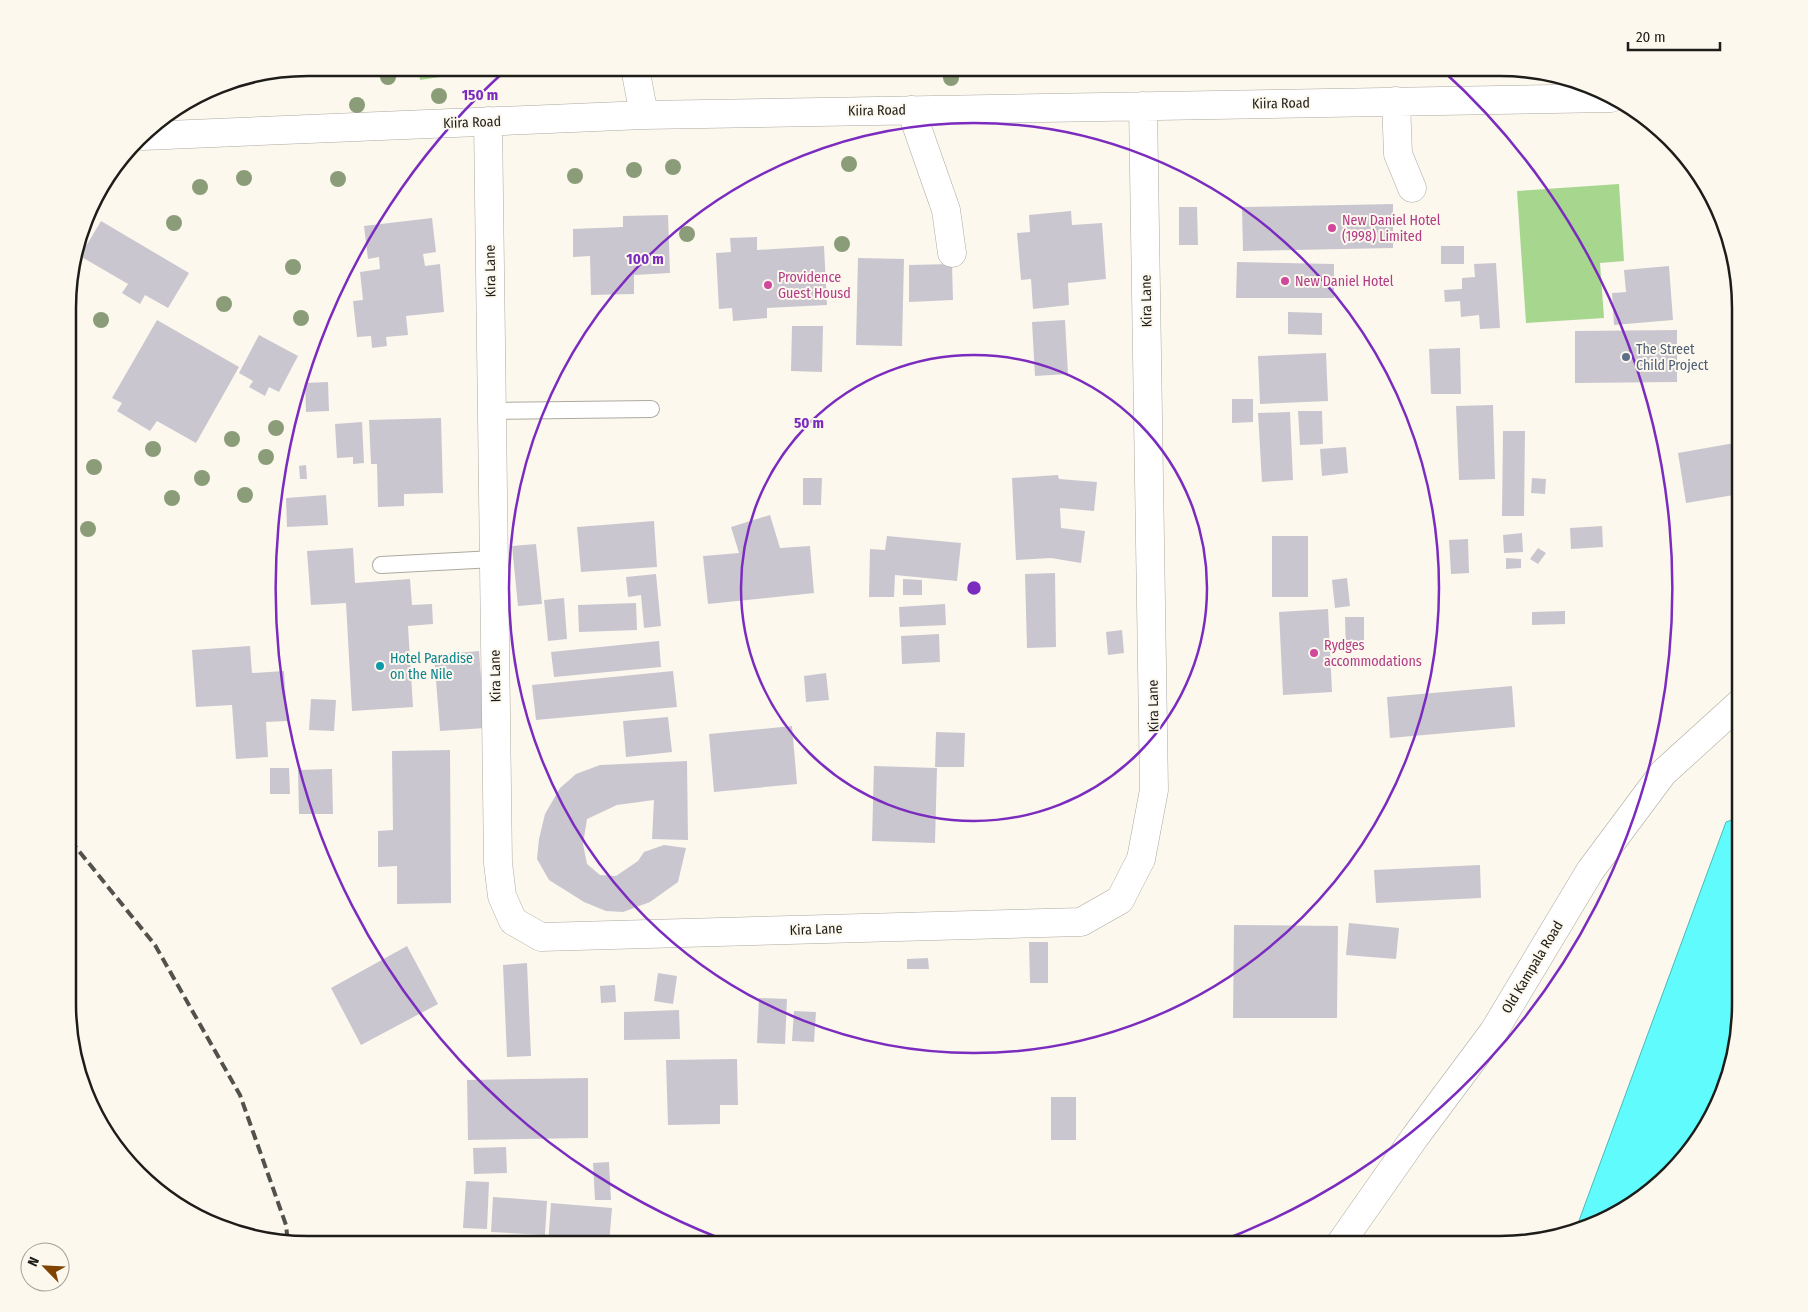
<svg xmlns="http://www.w3.org/2000/svg" width="1808" height="1312" font-family="'Fira Sans Condensed',sans-serif">
  <style>
    .green { fill: #a7d68e }
    .water { fill: #60fbfc; stroke: #4cb8b8 }
    .building { fill: #cac6d0 }
    .lines { fill: none; stroke-linecap: round; stroke-linejoin: round }
    .service-casing { stroke: #ada9a0; stroke-width: 18 }
    .minor-casing { stroke: #ada9a0; stroke-width: 29 }
    .service { stroke: #fff; stroke-width: 16 }
    .minor { stroke: #fff; stroke-width: 28 }
    .rail { stroke: #52514b; stroke-width: 4; stroke-dasharray: 10 5; stroke-linecap: butt }
    .tree { fill: #8b9d78 }
    .ring { fill: none; stroke: #7b2cbf; stroke-width: 2.5 }
    .hotel-dot { fill: #d1479c; stroke: #fcf8ee; stroke-width: 2 }
    .service-dot { fill: #5c6f8a; stroke: #fcf8ee; stroke-width: 2 }
    .culture-dot { fill: #0f9aa8; stroke: #fcf8ee; stroke-width: 2 }
    .labels { text-anchor: middle; stroke-width: 4; stroke-linejoin: round; paint-order: stroke }
    .street-label { font-size: 14px; fill: #1e1d19; stroke: #fcf8ee }
    .hotel-label { font-size: 14px; fill: #b23c85; stroke: #fcf8ee; text-anchor: start }
    .service-label { font-size: 14px; fill: #4e5e75; stroke: #fcf8ee; text-anchor: start }
    .culture-label { font-size: 14px; fill: #0d838f; stroke: #fcf8ee; text-anchor: start }
    .rim { fill: none; stroke: #1e1d19; stroke-width: 2.5 }
    .centre { fill: #7b2cbf; stroke: #fcf8ee; stroke-width: 2.5 }
    .ring-label { font-size: 15px; text-anchor: middle; font-weight: bold; fill: #7b2cbf; stroke: #fcf8ee; stroke-width: 4; stroke-linejoin: round; paint-order: stroke }
  </style>
  <rect width="100%" height="100%" fill="#fcf8ee"/>
  <path class="green" d="M418 68H501L420 80Z
    M1619 184 1624 261 1600 263 1604 318 1526 323 1517 191Z"/>
  <path class="water" d="M1740 817V1019L1728 1081 1691 1151 1607 1220 1577 1226 1726 822Z"/>
  <path class="building" d="M1393 204V248L1243 251 1242 207Z
    M1179 207H1197L1198 245H1179Z
    M1071 211 1072 225 1102 223 1106 279 1068 283 1069 305 1033 309 1031 279 1021 280 1017 233 1030 232 1029 215Z
    M668 215 670 273 634 275V294L591 295 590 256 573 257V229L623 227V216Z
    M432 218 436 252 423 254 425 266 440 264 444 312 406 316 408 335 386 337 387 346 372 348 371 336 357 337 353 301 363 300 360 272 380 269 379 257 368 259 364 226Z
    M101 221 189 273 168 308 145 295 140 304 122 293 128 284 80 256Z
    M757 237V250L824 246 827 305 767 308V318L733 321 732 308 719 309 716 253 731 252 730 238Z
    M1441 246H1464V264H1441Z
    M858 258 904 259 902 346 856 345Z
    M1237 262 1334 264V298H1236Z
    M1496 263 1500 328 1480 329 1479 315 1461 317 1460 301 1445 302 1444 290 1462 289V278L1475 277 1474 264Z
    M952 264 953 300 909 302V265Z
    M1669 266 1673 320 1614 325 1612 293 1626 292 1624 270Z
    M1288 312 1322 313V335L1288 334Z
    M157 320 239 367 196 443 157 421 150 431 117 411 122 403 112 398Z
    M1065 320 1068 374 1035 376 1032 322Z
    M792 326H823L822 372 791 371Z
    M1677 330V382L1575 383V331Z
    M259 335 298 356 279 392 269 387 265 396 249 387 253 381 239 373Z
    M1460 348 1461 394H1431L1429 349Z
    M1326 353 1328 401 1260 404 1258 356Z
    M328 382 329 411 306 412 305 383Z
    M1232 399H1253V422L1232 423Z
    M1493 405 1495 479 1459 480 1456 406Z
    M1298 411H1322L1323 444 1300 445Z
    M1290 412 1293 480 1262 482 1258 413Z
    M441 418 443 493 404 494V506L378 507 377 464H371L369 420Z
    M362 422 364 463 353 464V457L337 458 335 424Z
    M1503 431H1525L1524 516H1502Z
    M1740 442V494L1686 503 1678 453Z
    M1346 447 1348 473 1322 476 1320 449Z
    M306 465 307 479H300L299 466Z
    M1058 475 1059 479 1097 482 1094 511 1060 508 1061 528 1085 531 1081 563 1051 558 1016 560 1012 478Z
    M803 478H822L821 505H803Z
    M1532 478 1546 479 1545 494 1531 493Z
    M326 495 328 525 287 527 286 498Z
    M770 515 780 548 810 546 814 593 708 604 703 556 739 553 731 527Z
    M654 521 657 567 581 572 577 527Z
    M1602 526 1603 547 1571 549 1570 528Z
    M1522 533 1523 552 1504 553 1503 535Z
    M887 536 961 543 957 581 895 575 894 597H869L870 549 885 550Z
    M1272 536H1308V597H1272Z
    M1468 539 1469 573 1451 574 1449 540Z
    M536 544 542 604 518 606 512 546Z
    M353 548 355 583 410 579 412 605 432 604 433 624 408 626 413 707 352 711 346 603 311 605 307 551Z
    M1538 548 1546 553 1538 564 1530 559Z
    M1506 558 1521 559V568L1506 569Z
    M1055 573 1056 647 1027 648 1025 574Z
    M656 574 661 626 644 628 641 595 628 597 626 577Z
    M1347 578 1350 606 1335 608 1332 580Z
    M903 579 922 580V595H903Z
    M564 598 567 639 548 641 544 600Z
    M636 603 637 630 579 632 578 605Z
    M945 604 946 625 900 627 899 607Z
    M1328 609 1332 692 1283 695 1279 612Z
    M1565 611V624L1532 625V612Z
    M1345 617H1364V650L1346 651Z
    M1122 630 1124 653 1108 655 1106 632Z
    M939 634 940 662 902 664 901 636Z
    M659 641 661 667 554 677 551 652Z
    M250 646 252 673 284 671 287 721 266 722 268 757 236 759 232 705 196 707 192 650Z
    M479 651 485 728 440 731 434 655Z
    M673 671 677 707 536 720 532 685Z
    M826 673 829 700 806 702 804 676Z
    M1512 686 1515 727 1390 738 1387 697Z
    M311 699 336 700 334 731 309 730Z
    M668 717 672 752 626 757 623 721Z
    M792 726 797 784 714 792 709 734Z
    M936 732 965 733 964 767H935Z
    M450 750 451 903 397 904V866L378 867V831L393 830 392 751Z
    M687 761 688 840 652 839 654 800 617 805 587 819 583 844 587 864 600 875 616 876 638 861 644 852 664 845 686 848 678 882 650 902 623 912 606 911 584 902 549 880 537 859 539 839 545 814 560 788 576 774 600 765Z
    M874 766 937 768 935 843 872 841Z
    M270 768H289L290 794H270Z
    M332 769 333 814H299L298 770Z
    M1480 865 1481 898 1376 903 1374 870Z
    M1349 923 1399 928 1396 959 1346 955Z
    M1234 925 1338 926 1337 1018H1233Z
    M1029 942H1048V983H1030Z
    M407 946 438 1004 361 1045 331 988Z
    M928 958 929 969H907V959Z
    M527 963 531 1056 507 1057 503 965Z
    M658 973 677 976 673 1004 654 1001Z
    M615 985 616 1002 601 1003 600 986Z
    M759 998 787 999 785 1044 757 1043Z
    M679 1010 680 1039 624 1040V1012Z
    M794 1011 816 1012 814 1042 792 1041Z
    M737 1059 738 1105H720V1124L668 1125 666 1060Z
    M588 1078V1138L468 1140 467 1080Z
    M1051 1097H1076V1140H1051Z
    M506 1147 507 1173 474 1174 473 1148Z
    M609 1162 611 1200H595L593 1163Z
    M466 1181 489 1182 487 1229 463 1228Z
    M493 1197 547 1201 545 1235 491 1232Z
    M551 1203 612 1208 609 1244H548Z"/>
  <g class="lines">
    <defs>
      <path id="service" d="M492 411 651 409
        M381 565 494 559"/>
      <path id="minor" d="M635 68 644 115
        M1396 101 1398 154 1412 188
        M911 110 946 210 952 253
        M488 121 498 863 502 896 513 921 541 937 1081 922 1120 900 1141 859 1154 790 1143 106
        M143 136 644 115 1611 98
        M1340 1244 1415 1137 1494 1031 1590 871 1663 773 1740 703"/>
    </defs>
    <use href="#service" class="service-casing"/>
    <use href="#minor" class="minor-casing"/>
    <use href="#service" class="service"/>
    <use href="#minor" class="minor"/>
    <path class="rail" d="M70 840 155 945 240 1095 286 1225 288 1243"/>
  </g>
  <g class="tree">
    <circle cx="388" cy="77" r="8"/>
    <circle cx="951" cy="78" r="8"/>
    <circle cx="439" cy="96" r="8"/>
    <circle cx="357" cy="105" r="8"/>
    <circle cx="849" cy="164" r="8"/>
    <circle cx="673" cy="167" r="8"/>
    <circle cx="634" cy="170" r="8"/>
    <circle cx="575" cy="176" r="8"/>
    <circle cx="244" cy="178" r="8"/>
    <circle cx="338" cy="179" r="8"/>
    <circle cx="200" cy="187" r="8"/>
    <circle cx="174" cy="223" r="8"/>
    <circle cx="687" cy="234" r="8"/>
    <circle cx="842" cy="244" r="8"/>
    <circle cx="293" cy="267" r="8"/>
    <circle cx="224" cy="304" r="8"/>
    <circle cx="301" cy="318" r="8"/>
    <circle cx="101" cy="320" r="8"/>
    <circle cx="276" cy="428" r="8"/>
    <circle cx="232" cy="439" r="8"/>
    <circle cx="153" cy="449" r="8"/>
    <circle cx="266" cy="457" r="8"/>
    <circle cx="94" cy="467" r="8"/>
    <circle cx="202" cy="478" r="8"/>
    <circle cx="245" cy="495" r="8"/>
    <circle cx="172" cy="498" r="8"/>
    <circle cx="88" cy="529" r="8"/>
  </g>
  <g class="ring">
    <circle cx="974" cy="588" r="233"/>
    <circle cx="974" cy="588" r="465"/>
    <path d="M735 1244A698 698 0 0 1 507 69M1441 69A698 698 0 0 1 1213 1244"/>
  </g>
  <g class="hotel-dot">
    <circle cx="1332" cy="228" r="5"/>
    <circle cx="1285" cy="281" r="5"/>
    <circle cx="768" cy="285" r="5"/>
    <circle cx="1314" cy="653" r="5"/>
  </g>
  <circle class="service-dot" cx="1626" cy="357" r="5"/>
  <circle class="culture-dot" cx="380" cy="666" r="5"/>
  <g class="labels">
    <g class="street-label">
      <text transform="translate(1281 103) rotate(-1)" y="5">Kiira Road</text>
      <text transform="translate(877 110) rotate(-1)" y="5">Kiira Road</text>
      <text transform="translate(472 122) rotate(-2)" y="5">Kiira Road</text>
      <text transform="translate(490 271) rotate(-91)" y="5">Kira Lane</text>
      <text transform="translate(1146 301) rotate(-91)" y="5">Kira Lane</text>
      <text transform="translate(495 676) rotate(-91)" y="5">Kira Lane</text>
      <text transform="translate(1153 706) rotate(-91)" y="5">Kira Lane</text>
      <text transform="translate(816 929) rotate(-2)" y="5">Kira Lane</text>
      <text transform="translate(1532 967) rotate(-59)" y="5">Old Kampala Road</text>
    </g>
    <g class="hotel-label">
      <text x="1342" y="225">New Daniel Hotel<tspan x="1342" dy="16">(1998) Limited</tspan></text>
      <text x="778" y="282">Providence<tspan x="778" dy="16">Guest Housd</tspan></text>
      <text x="1295" y="286">New Daniel Hotel</text>
      <text x="1324" y="650">Rydges<tspan x="1324" dy="16">accommodations</tspan></text>
    </g>
    <g class="service-label">
      <text x="1636" y="354">The Street<tspan x="1636" dy="16">Child Project</tspan></text>
    </g>
    <g class="culture-label">
      <text x="390" y="663">Hotel Paradise<tspan x="390" dy="16">on the Nile</tspan></text>
    </g>
  </g>
  <path d="M0 0H1808V1312H0ZM308 76H1500A232 232 0 0 1 1732 308V1004A232 232 0 0 1 1500 1236H308A232 232 0 0 1 76 1004V308A232 232 0 0 1 308 76Z" fill="#fcf8ee" fill-rule="evenodd"/>
  <path class="rim" d="M308 76H1500A232 232 0 0 1 1732 308V1004A232 232 0 0 1 1500 1236H308A232 232 0 0 1 76 1004V308A232 232 0 0 1 308 76Z"/>
  <circle cx="974" cy="588" r="8" class="centre"/>
  <g class="ring-label">
    <text x="480" y="100">150 m</text>
    <text x="645" y="264">100 m</text>
    <text x="809" y="428">50 m</text>
  </g>
  <g transform="translate(45 1267) rotate(294)"><circle r="24" fill="#fcf8ee" stroke="#a3a099"/>
  <path d="M0-4L9 19L0 12L-9 19Z" fill="#804300"/>
  <text y="-8" font-size="14" font-weight="bold" text-anchor="middle" fill="#1e1d19">N</text>
  </g>
  <path d="M1628 42v8h92v-8" fill="none" stroke="#1e1d19" stroke-width="2.5"/>
  <text x="1636" y="42" font-size="15" fill="#1e1d19" stroke="#fcf8ee" stroke-width="4" paint-order="stroke">20 m</text>
</svg>
